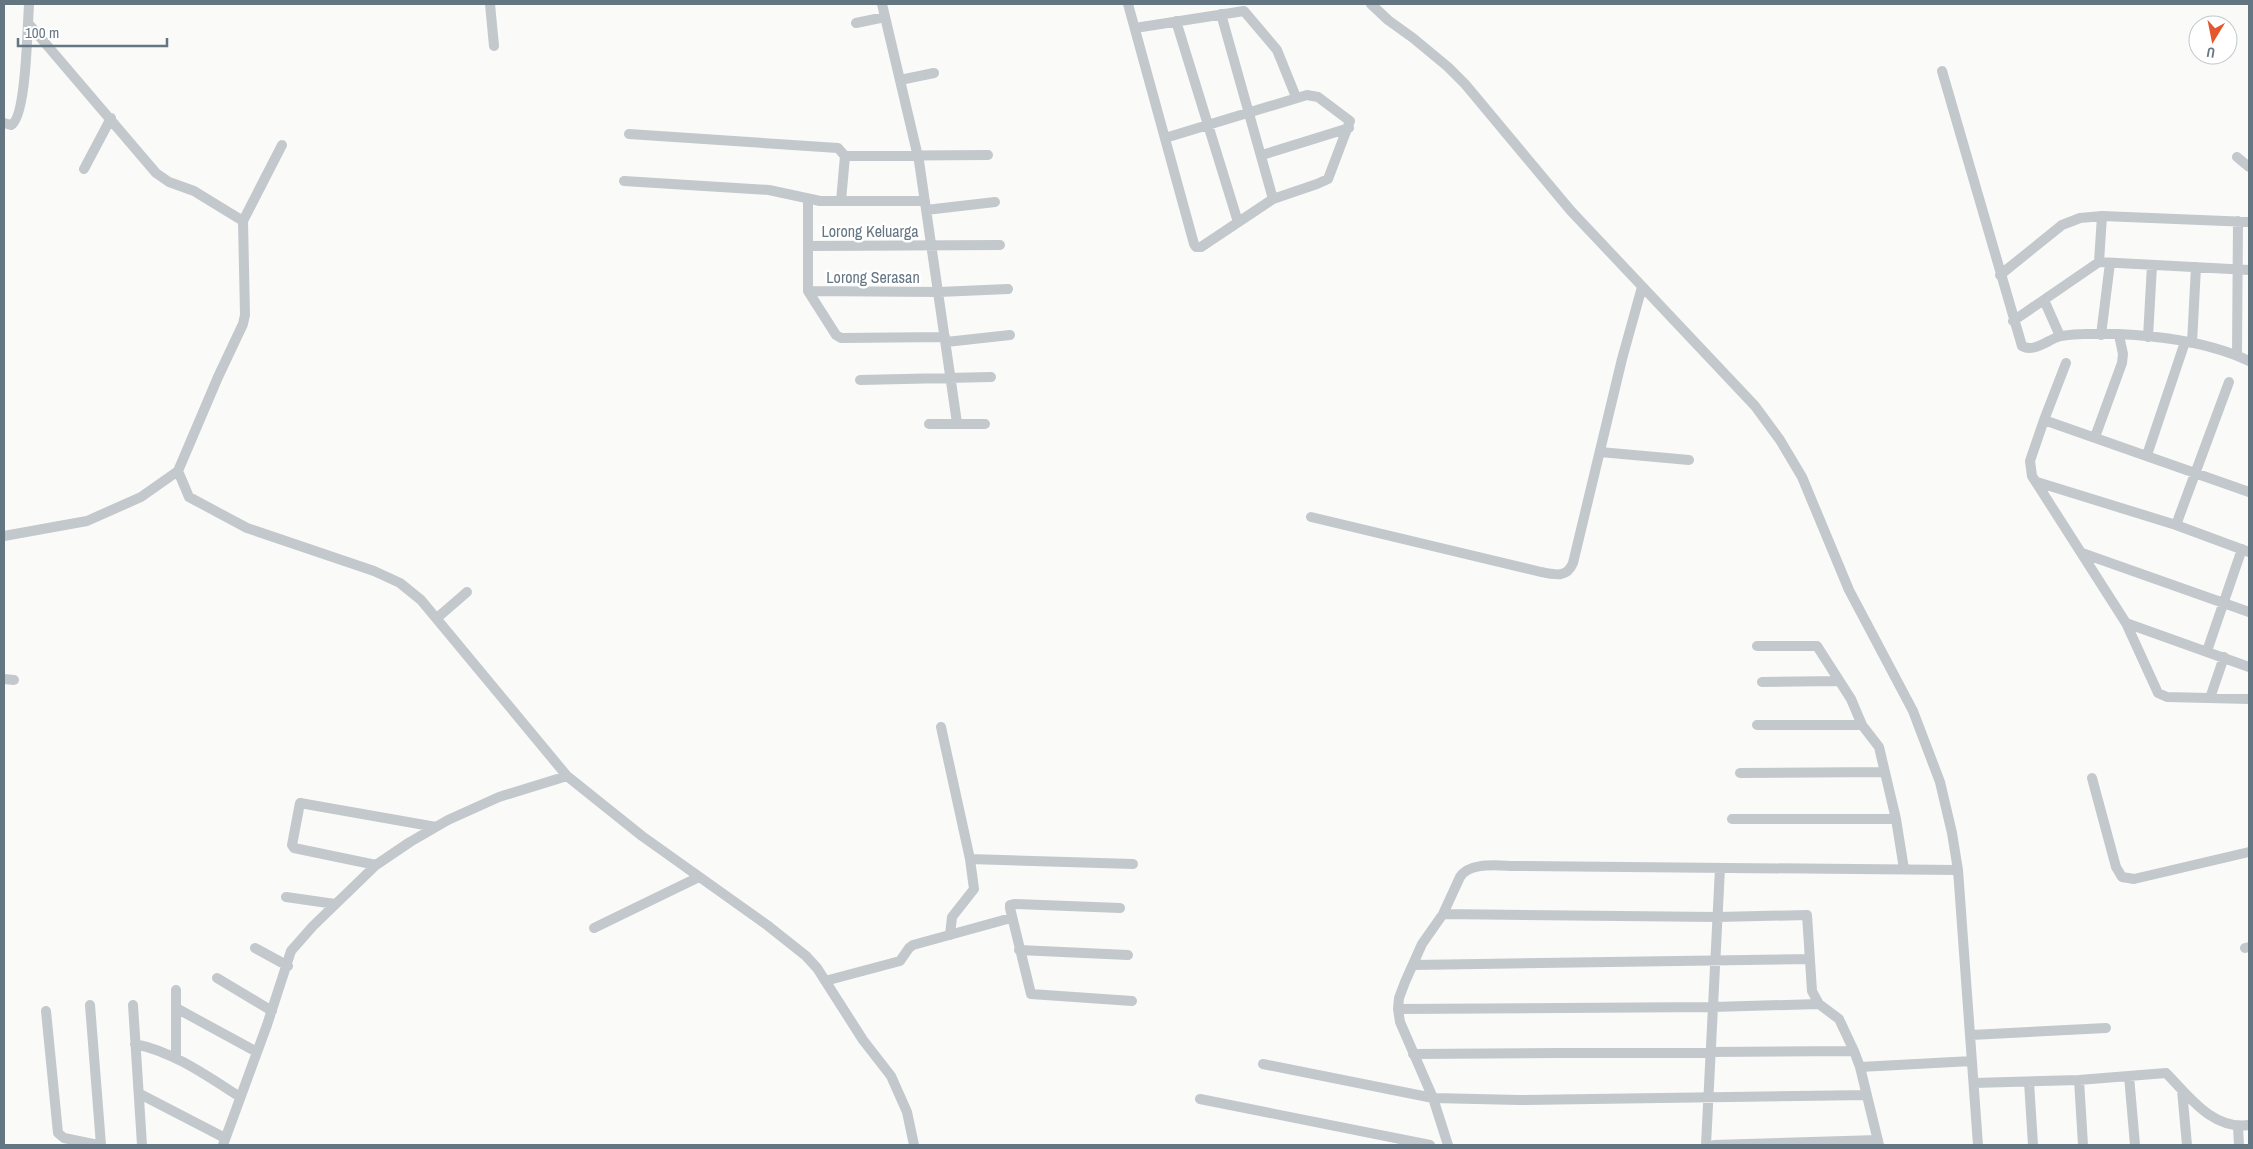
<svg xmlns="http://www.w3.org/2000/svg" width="2253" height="1149" font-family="'Archivo Narrow',sans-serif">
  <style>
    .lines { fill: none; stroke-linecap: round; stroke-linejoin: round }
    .minor { stroke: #c3c8cc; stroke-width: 10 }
    .labels { text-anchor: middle; stroke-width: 5; stroke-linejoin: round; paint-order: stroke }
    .street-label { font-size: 16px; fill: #657683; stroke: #fff }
  </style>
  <rect width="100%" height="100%" fill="#fafaf8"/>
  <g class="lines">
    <path class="minor" d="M29 4 28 23 156 173 169 182 194 191 243 221 245 315 243 324 218 377 178 471 189 497 247 528 374 571 400 583 421 600 567 776 642 836 767 925 806 956 817 968 863 1040 891 1076 907 1112 914 1145
      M490 4 494 46
      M882 4 919 161 957 423
      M1128 4 1194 244 1196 247H1201L1273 199 1317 184 1328 179 1350 121 1318 97 1307 95 1165 138
      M1371 4 1388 20 1413 38 1448 67 1465 84 1571 211 1755 406 1780 440 1802 477 1849 590 1913 711 1940 782 1952 833 1958 870 1978 1145
      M1221 14 1273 199
      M1176 21 1238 222
      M856 23 885 17
      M1135 28 1244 11 1277 50 1296 97
      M1942 71 2022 346C2035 353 2048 339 2061 336 2068 335 2077 334 2084 334 2135 332 2203 339 2249 361
      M900 80 934 73
      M4 123 11 125C25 118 27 41 28 23
      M629 134 838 148 845 156 988 155
      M1262 155 1349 128
      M2237 157 2249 167
      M84 169 111 118
      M624 181 769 190 820 201H925
      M808 199V291L836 335 841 338 945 337
      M841 201 845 156
      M926 210 995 202
      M243 221 282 145
      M808 246 1000 245
      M2099 262 2102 216 2249 222
      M2000 275 2062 225 2080 218 2102 216
      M808 291 939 292 1008 289
      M2044 300 2060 336
      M2013 321 2099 262 2249 270
      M2101 335 2110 263
      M2148 337 2152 265
      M946 342 1010 335
      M2192 343 2196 267
      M2237 355 2238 221
      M860 380 991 377
      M2044 420 2066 363
      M929 424H985
      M2095 437 2122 363 2123 354 2119 335
      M1600 452 1689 460
      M2147 455 2185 342
      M2037 482 2176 525 2249 552
      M2249 492 2044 420 2030 461 2032 476 2126 623 2158 693 2167 697 2249 699
      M1311 517 1541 572C1555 575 1567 578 1573 563L1622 359 1642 287
      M2176 525 2229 382
      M4 536 87 521 141 497 178 471
      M2082 553 2249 612
      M437 618 467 592
      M2126 623 2249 667
      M1757 646H1817L1851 699 1862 725 1879 747 1896 819 1904 869
      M2207 651 2242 549
      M4 679 14 680
      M1762 682 1838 681
      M2210 698 2224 657
      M1757 725H1862
      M941 727 970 859 974 889 952 917 950 935
      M1740 773 1885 772
      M2092 778 2116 867 2122 877 2134 879 2249 852
      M1732 819H1896
      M970 859 1133 864
      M376 865 294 848 292 845 300 803 436 827
      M286 897 335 904
      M1120 908 1014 904 1010 905V908L1031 994 1132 1001
      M1443 914 1717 917 1807 915 1812 991 1819 1004 1839 1019 1854 1051
      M594 928 699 877
      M255 948 288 966
      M2245 948 2249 947
      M1019 950 1128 955
      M1413 965 1810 959
      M217 978 272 1011
      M825 981 900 961 909 948 913 945 1011 918
      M90 1005 101 1145
      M133 1005 142 1145
      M176 1008 257 1052
      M1398 1009 1713 1007 1819 1004
      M46 1011 58 1133 64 1138 98 1145
      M1971 1035 2106 1028
      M135 1044C174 1052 207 1076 240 1097
      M1413 1054 1854 1051 1860 1067 1879 1145
      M176 1058V990
      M1263 1064 1433 1098 1448 1145
      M1860 1067 1972 1061
      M2129 1076 2135 1145
      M2079 1080 2083 1145
      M2029 1082 2033 1145
      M1974 1083 2079 1080 2166 1073C2189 1096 2212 1130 2249 1125
      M2182 1090 2187 1145
      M140 1094 225 1138
      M1867 1095 1519 1100 1433 1098 1400 1022 1398 1009 1399 998 1405 982 1422 944 1443 914 1460 877C1470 861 1500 866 1517 866L1958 870
      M1200 1099 1430 1145
      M2238 1127 2239 1145
      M223 1145 267 1025 291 951 313 926 376 865 410 842 448 820 499 797 567 776
      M1706 1145 1720 868
      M1714 1145 1878 1140"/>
  </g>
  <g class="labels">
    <g class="street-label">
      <text x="870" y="237">Lorong Keluarga</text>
      <text x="873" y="283">Lorong Serasan</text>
    </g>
  </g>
  <rect width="2253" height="1149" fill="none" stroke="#657683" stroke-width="10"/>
  <g transform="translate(2213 40) rotate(190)"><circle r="24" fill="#ffffff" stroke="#c1c8cd"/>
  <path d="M0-4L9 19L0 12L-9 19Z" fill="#e4572e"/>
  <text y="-8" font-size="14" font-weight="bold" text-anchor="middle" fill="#657683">U</text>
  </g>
  <path d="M18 38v8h149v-8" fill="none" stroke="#657683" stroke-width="2.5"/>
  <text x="25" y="38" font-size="15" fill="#657683" stroke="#ffffff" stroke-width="4" paint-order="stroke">100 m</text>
</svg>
